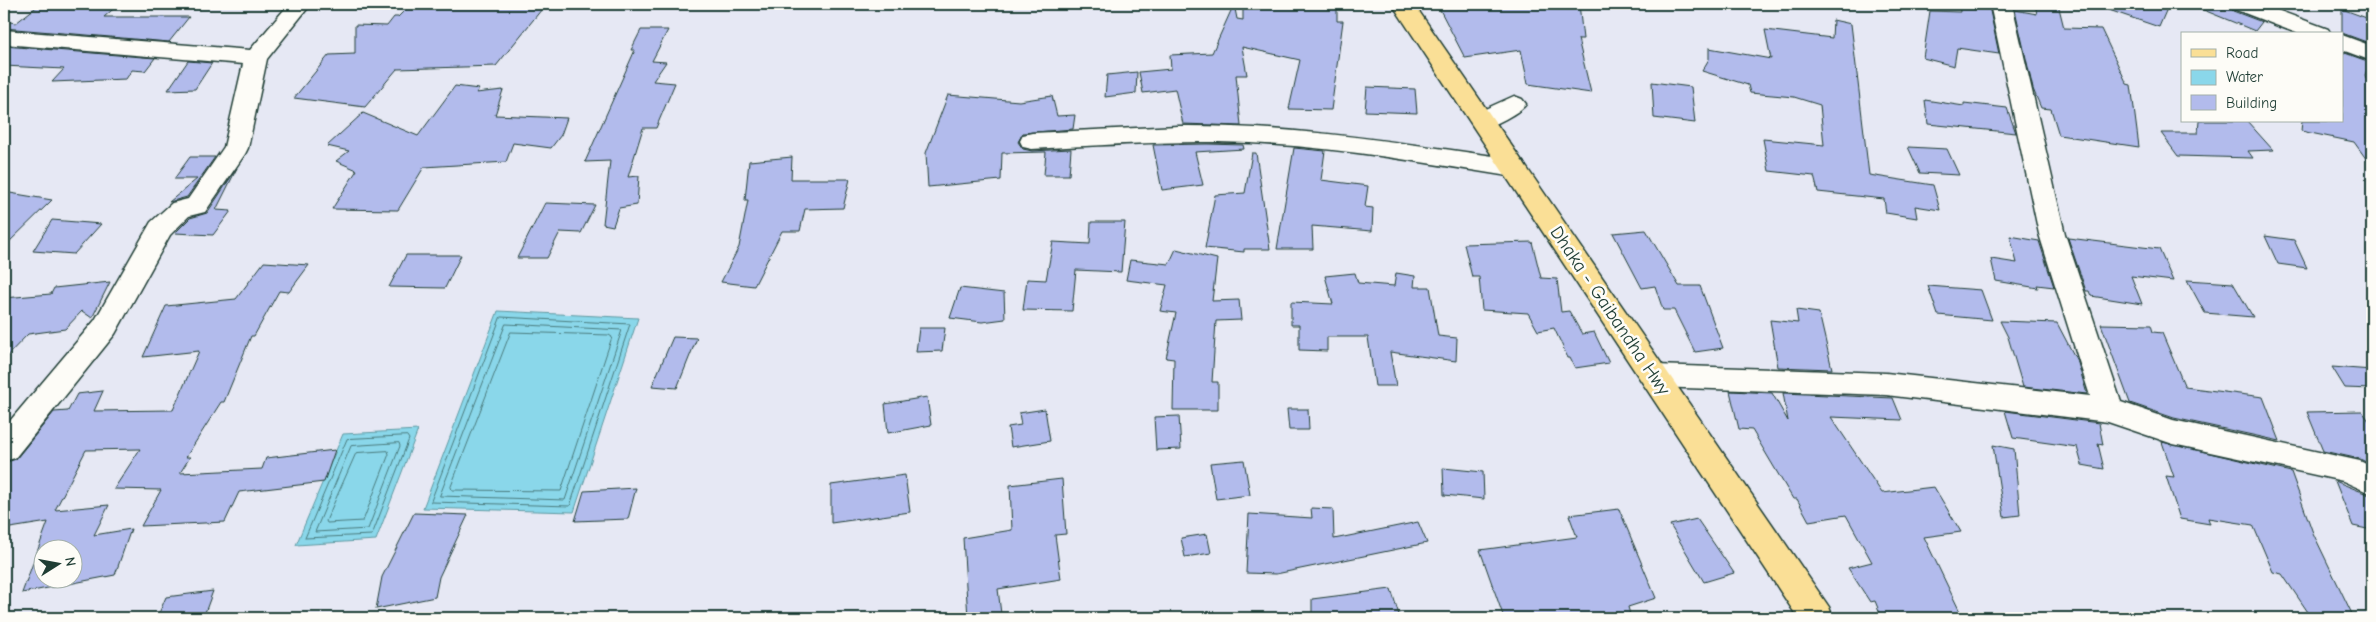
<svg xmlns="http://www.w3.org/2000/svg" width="2376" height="622" font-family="'Comic Neue',sans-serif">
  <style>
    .water { fill: #8ad7ea; stroke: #5f99a1 }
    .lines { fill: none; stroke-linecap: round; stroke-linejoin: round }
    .shore { stroke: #4a7b7d; stroke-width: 1 }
    .building { fill: #b2bbec; stroke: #1f3d34; fill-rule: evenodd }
    .minor-casing { stroke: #1f3d34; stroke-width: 3 }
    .major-casing { stroke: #1f3d34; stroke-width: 3 }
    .minor { fill: #fdfcf7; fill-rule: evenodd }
    .major { fill: #fadf96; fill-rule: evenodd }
    .labels { text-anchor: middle; stroke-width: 5; stroke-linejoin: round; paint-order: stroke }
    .street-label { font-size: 19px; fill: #1f3d34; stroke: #fdfcf7 }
  </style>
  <rect width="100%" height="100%" fill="#e6e8f4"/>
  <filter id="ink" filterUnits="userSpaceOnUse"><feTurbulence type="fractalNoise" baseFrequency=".02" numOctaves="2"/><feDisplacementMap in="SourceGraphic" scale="10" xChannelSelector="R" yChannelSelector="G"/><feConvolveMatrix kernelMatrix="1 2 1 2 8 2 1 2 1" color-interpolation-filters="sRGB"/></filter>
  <g filter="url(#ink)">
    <path class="water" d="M498 311 638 318 574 512 423 508Z
      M418 430 376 540 296 545 343 434Z"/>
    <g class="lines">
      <path class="shore" d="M501 317 630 324 570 506 431 502Z
        M506 324 622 330 565 500 440 496Z
        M511 332 609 335 612 337 561 491 452 490 451 487Z
        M407 436 409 439 372 535 305 538 347 439Z
        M399 443 400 446 368 529 315 532 351 446Z
        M388 451 389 454 363 521 327 523 326 521 356 453Z"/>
    </g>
    <path class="building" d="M40 4H119L104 17H189L169 42 4 28V21L16 23Z
      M411 4H546L496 66 397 69 365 107 294 98 329 55 355 54V25L387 26 394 17H398Z
      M1234 4 1237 19 1243 20V4H1337V21H1343L1331 110 1289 109 1300 60 1242 47 1247 75H1236L1241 126 1183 124 1175 89 1143 93 1139 72 1171 69 1170 55 1212 53Z
      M1437 4H1579L1583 39H1578L1591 93 1528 84 1521 50 1465 58Z
      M1959 4 1989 6 1999 54 1957 48 1954 66 1923 58 1930 11 1960 12Z
      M2035 4H2058L2064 28 2101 29 2127 84 2131 85 2139 147 2059 135 2051 109 2041 108 2033 89 2015 10 2037 14Z
      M2100 4H2169L2159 27 2100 7Z
      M2189 4H2229L2233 11 2262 22 2255 31Z
      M2342 9 2372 20V44L2342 33Z
      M1833 20 1851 24 1869 175 1933 185 1940 210 1915 206 1917 218 1886 213 1884 199 1818 192 1814 176 1769 171 1763 139 1824 145 1820 105 1794 97 1750 93 1748 85 1702 71 1709 59V48L1771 59 1765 30 1832 38Z
      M641 30H668L652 61 666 62 653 81 675 83 656 128H643L628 177 639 176 637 205 619 208 613 226 603 224 610 161 585 162 635 50H631Z
      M4 46 155 58 145 71 132 70 126 79 52 82 64 69 4 66Z
      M2342 52 2370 62 2365 75 2372 97V167L2354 142 2301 131 2302 121H2342Z
      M188 61 212 63 195 89 168 90Z
      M1137 72 1136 93 1105 97 1107 75Z
      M1652 82 1691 87 1695 123 1654 118Z
      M455 86 479 89 476 93 503 90 495 115 567 118 561 135 551 148 513 143 506 162 424 167 398 210 332 209 357 170 336 161 349 151 327 146 363 113 418 136Z
      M1367 87 1415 89 1417 113 1365 111Z
      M948 95 1019 101 1052 96 1057 116 1075 115 1073 129 1023 133 1018 142 1023 149 1032 151 1071 149 1069 175H1044L1046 152 1002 153 1001 180 928 187 926 153Z
      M1925 100 1964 106V103L2007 108 2016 133 1928 124Z
      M2199 121H2247L2273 150 2248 151 2253 158 2178 156 2161 133H2198Z
      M1207 144 1243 145 1244 149 1195 152 1203 185 1162 190 1153 145Z
      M1908 147 1947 149 1959 175 1920 173Z
      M1294 148 1325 151 1321 180 1368 186 1365 207 1373 208 1372 231 1312 226 1313 249H1277Z
      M1252 153H1256L1270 249H1244V252L1205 248 1215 195 1245 193Z
      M190 157H215L187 197 169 202 197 179H174Z
      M792 157 791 179H850L843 208 805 209 800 231H782L754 286 721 282 739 247 748 200H745L749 161Z
      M237 168 216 210 231 211 213 235 175 233 190 218 207 213Z
      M4 192 52 200 4 247Z
      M545 203 595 205 581 233 560 232 547 258H517Z
      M52 220 101 224 74 254 33 251Z
      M1091 222H1125L1121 272 1076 270 1072 311 1023 310 1027 279 1046 280 1053 242 1090 244Z
      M1646 230 1679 286H1700L1723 348 1695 352 1674 310H1663L1655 286 1642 288 1613 233Z
      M2010 236 2039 241 2054 287 2037 285 2038 288 1996 281 1991 259 2017 263Z
      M2265 236 2294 240 2307 268 2278 264Z
      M2068 238 2159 249 2173 281 2131 276 2142 304 2091 296 2089 291H2086Z
      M1532 242 1541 278 1557 279 1561 312 1569 311 1582 334 1594 332 1609 363 1575 368 1570 358H1568L1554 328 1538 331 1528 313 1482 310 1479 277H1472L1464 244Z
      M1176 249 1217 259 1212 301 1239 300 1241 320 1216 321 1212 382H1218V410H1173L1174 359 1166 358 1176 313 1160 311 1167 285 1126 280 1130 260 1169 264Z
      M406 255H461L445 288 389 287Z
      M264 262 309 265 289 292 279 291 254 336H251L224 402H221L186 457H190L180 473 262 469 266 458 335 450 324 482 239 492 225 522 141 526 161 490 114 489 140 449 86 450 55 510 109 505 94 535 131 529 115 575 22 593 48 522 4 529V463L16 459 54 412 68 411 77 394 103 391 94 411 173 410 199 351 143 357 166 306 236 299ZM42 550H72V580H42Z
      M1355 273 1358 283 1394 286 1396 273 1415 276 1414 287H1430L1438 336 1457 338 1456 361 1390 352 1396 386H1375L1368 337H1327V351L1299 350V325H1291V302L1333 304 1325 276Z
      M2187 280 2233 283 2253 317 2205 313Z
      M110 282 92 318 82 311 65 329 28 334 4 359V298L51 294 54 288Z
      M1928 286 1981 290 1992 320 1938 315Z
      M960 288 1004 293 1005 319 982 322 950 318Z
      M1796 310 1819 313 1832 369 1778 367 1770 320 1798 323Z
      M2000 321 2057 323 2078 363 2087 394 2023 387 2008 337Z
      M2101 324 2151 325 2153 332 2162 333 2185 387 2263 397 2280 441 2174 418 2130 403Z
      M919 328H945L942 351 916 352Z
      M673 337 697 338 677 388 652 386Z
      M2332 367 2372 370V389L2345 388Z
      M1730 391 1772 393 1788 421 1783 393 1893 398 1902 420 1831 417 1882 493 1934 487 1961 532 1924 537 1963 618H1882L1875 601 1870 602 1848 568 1872 562 1846 515 1809 521 1797 499H1793L1752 430 1739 429Z
      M927 397 931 425 888 433 885 404Z
      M1045 409 1050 441 1011 447 1008 427 1021 425 1019 413Z
      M1287 409H1308L1309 430H1289Z
      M2005 411 2099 423 2103 445 2098 444 2104 469 2082 465 2077 447 2013 438Z
      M2362 411 2372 425V465L2360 459 2323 451 2307 412Z
      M1179 416 1181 449 1156 450 1154 417Z
      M2162 442 2291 472 2313 533 2354 618H2312L2282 574 2273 572 2253 525 2208 518 2210 524 2180 519 2166 476 2174 477Z
      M1993 445 2014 449 2020 515 2004 517Z
      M1244 460 1250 495 1216 499 1210 463Z
      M1443 468 1483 472 1484 499 1444 495Z
      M905 475 910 512 831 523V485Z
      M1062 479 1066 534 1055 535 1061 579 998 589 1001 614 968 618 963 538 1012 530 1010 485Z
      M2335 481 2372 496V530L2353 526Z
      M636 488 628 519 575 521 584 491Z
      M1311 508 1333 509 1334 539 1418 522 1427 543 1276 574 1246 573 1249 514 1312 518Z
      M1619 509 1656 598 1628 607 1631 618H1504L1480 550 1577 537 1569 515Z
      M414 513 468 515 439 577 435 597 376 609 382 577Z
      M1697 519 1734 573 1704 582 1670 525Z
      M1207 534 1211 553 1185 557 1181 538Z
      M1391 589 1400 618H1312V599Z
      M213 591 203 618H157L166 597Z"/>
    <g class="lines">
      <defs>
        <path id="minor" d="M289 4H311L267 59 248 148 245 154 205 212 189 216 170 235 115 334 15 458 4 461V428L95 320 151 222 172 203 188 199 224 147 243 64 4 44V30L250 50Z
          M1990 4H2012L2065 234 2121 402 2173 420 2360 461 2372 467V494L2343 481 2173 444 2108 422 1886 395 1655 387 1645 384 1641 376 1645 368 1655 365 1886 373 2090 396 2039 234Z
          M2231 4H2261L2328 29 2331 34H2299L2234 9Z
          M2342 35 2372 46V61L2342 50Z
          M1514 96 1522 99 1526 104C1521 112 1491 128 1482 128 1479 128 1476 126 1474 126L1470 120 1474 114Z
          M1178 126C1292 125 1402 143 1514 159L1523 162 1526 168 1523 174 1514 177C1432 164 1350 149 1266 144 1188 139 1110 145 1032 149L1023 147 1020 141 1023 135 1032 133Z"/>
        <path id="major" d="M1392 4H1414L1829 607 1833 618H1798Z"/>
      </defs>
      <use href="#minor" class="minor-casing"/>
      <use href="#major" class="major-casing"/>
      <use href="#minor" class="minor"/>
      <use href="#major" class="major"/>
    </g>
  </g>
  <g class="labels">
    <g class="street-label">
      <text transform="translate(1611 310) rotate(56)" y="7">Dhaka - Gaibandha Hwy</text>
    </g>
  </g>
  <rect width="2376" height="622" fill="none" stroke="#fdfcf7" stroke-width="20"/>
  <rect x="10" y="10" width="2356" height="602" fill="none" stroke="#1f3d34" stroke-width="2" filter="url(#ink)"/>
  <rect x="2181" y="32" width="162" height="90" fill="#fdfcf7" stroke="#a4b0a9"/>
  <rect x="2191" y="49" width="25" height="8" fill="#fadf96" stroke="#a4b0a9"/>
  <text x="2226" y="58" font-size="15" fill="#1f3d34">Road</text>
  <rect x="2191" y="70" width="25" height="15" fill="#8ad7ea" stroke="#a4b0a9"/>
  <text x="2226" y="82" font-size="15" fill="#1f3d34">Water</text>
  <rect x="2191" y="95" width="25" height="15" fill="#b2bbec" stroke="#a4b0a9"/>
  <text x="2226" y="108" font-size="15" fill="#1f3d34">Building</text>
  <g transform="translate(58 564) rotate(79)"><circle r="24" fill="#fdfcf7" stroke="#a4b0a9"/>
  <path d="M0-4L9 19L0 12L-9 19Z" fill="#1f3d34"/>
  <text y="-8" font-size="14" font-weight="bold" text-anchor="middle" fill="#1f3d34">N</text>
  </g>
</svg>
